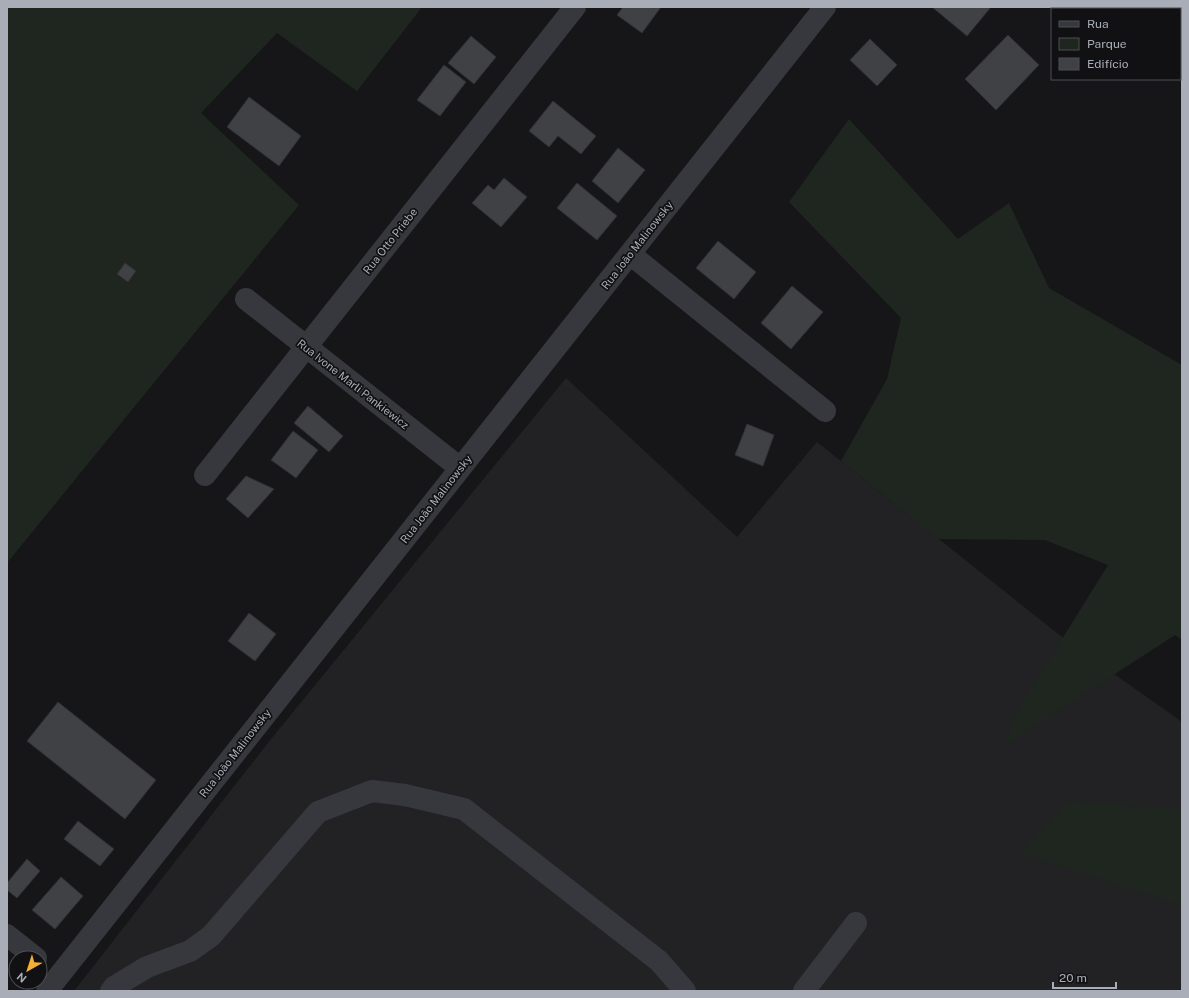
<svg xmlns="http://www.w3.org/2000/svg" width="1189" height="998" font-family="'Public Sans',sans-serif">
  <style>
    .built { fill: #222225 }
    .green { fill: #1e261f }
    .building { fill: #404145; stroke: #303034 }
    .lines { fill: none; stroke-linecap: round; stroke-linejoin: round }
    .minor { stroke: #37383d; stroke-width: 22 }
    .labels { text-anchor: middle; stroke-width: 3.5; stroke-linejoin: round; paint-order: stroke }
    .street-label { font-size: 11px; fill: #a8adb8; stroke: #111113 }
  </style>
  <rect width="100%" height="100%" fill="#161618"/>
  <path class="built" d="M566 378 737 537 817 442 1062 637 1182 722V991H74L271 739Z"/>
  <path class="green" d="M7 7H422L357 91 277 33 201 113 299 205 7 563Z
    M849 119 958 239 1009 203 1049 288 1182 365V640L1175 635 1004 746 1016 713 1108 565 1045 540 938 539 841 461 887 379 901 318 789 202Z
    M1069 801 1182 809V906L1020 853Z"/>
  <path class="building" d="M623 7H661L642 33 617 15Z
    M932 7H991L967 36Z
    M1149 7H1182V12L1180 15V9H1147Z
    M1008 35 1039 65 996 110 965 79Z
    M471 36 496 57 474 84 448 63Z
    M870 39 897 65 877 86 850 60Z
    M444 65 466 82 440 116 417 100Z
    M249 97 301 136 279 166 227 127Z
    M553 101 596 136 581 154 558 136 549 147 529 131Z
    M618 148 645 170 618 203 592 181Z
    M504 178 527 197 501 227 472 203 488 185 494 190Z
    M577 183 617 216 597 240 557 208Z
    M718 241 756 272 734 299 696 268Z
    M125 263 136 271 128 282 117 274Z
    M792 286 823 312 791 349 761 323Z
    M308 406 343 436 329 452 294 423Z
    M747 424 774 435 763 466 735 455Z
    M293 431 318 450 296 478 271 460Z
    M246 476 274 489 248 518 226 499Z
    M249 613 276 634 255 661 228 641Z
    M58 702 156 780 125 819 27 741Z
    M78 821 114 849 100 866 64 839Z
    M27 859 40 871 17 898 7 890V883Z
    M61 877 83 896 55 929 32 910Z"/>
  <g class="lines">
    <path class="minor" d="M1180 58 1182 56
      M630 254 825 411
      M246 299 460 468
      M205 475 575 7
      M7 935 36 958
      M47 991 825 7
      M111 991 114 987 147 967 190 951 211 936 318 812 372 791 405 795 464 809 659 961 685 991
      M804 991 856 923"/>
  </g>
  <g class="labels">
    <g class="street-label">
      <text transform="translate(390 241) rotate(-52)" y="4">Rua Otto Priebe</text>
      <text transform="translate(637 245) rotate(-52)" y="4">Rua João Malinowsky</text>
      <text transform="translate(353 384) rotate(38)" y="4">Rua Ivone Marli Pankiewicz</text>
      <text transform="translate(436 499) rotate(-52)" y="4">Rua João Malinowsky</text>
      <text transform="translate(235 753) rotate(-52)" y="4">Rua João Malinowsky</text>
    </g>
  </g>
  <rect width="1189" height="998" fill="none" stroke="#a8adb8" stroke-width="16"/>
  <rect x="1051" y="8" width="130" height="72" fill="#111113" stroke="#4d4f55"/>
  <rect x="1059" y="21" width="20" height="6" fill="#37383d" stroke="#4d4f55"/>
  <text x="1087" y="28" font-size="12" fill="#a8adb8">Rua</text>
  <rect x="1059" y="38" width="20" height="12" fill="#1e261f" stroke="#4d4f55"/>
  <text x="1087" y="48" font-size="12" fill="#a8adb8">Parque</text>
  <rect x="1059" y="58" width="20" height="12" fill="#404145" stroke="#4d4f55"/>
  <text x="1087" y="68" font-size="12" fill="#a8adb8">Edifício</text>
  <g transform="translate(28 970) rotate(219)"><circle r="19" fill="#111113" stroke="#4d4f55"/>
  <path d="M0-3L7 15L0 10L-7 15Z" fill="#f2b134"/>
  <text y="-6" font-size="11" font-weight="bold" text-anchor="middle" fill="#a8adb8">N</text>
  </g>
  <path d="M1053 982v6h63v-6" fill="none" stroke="#a8adb8" stroke-width="2"/>
  <text x="1059" y="982" font-size="12" fill="#a8adb8" stroke="#111113" stroke-width="3" paint-order="stroke">20 m</text>
</svg>
